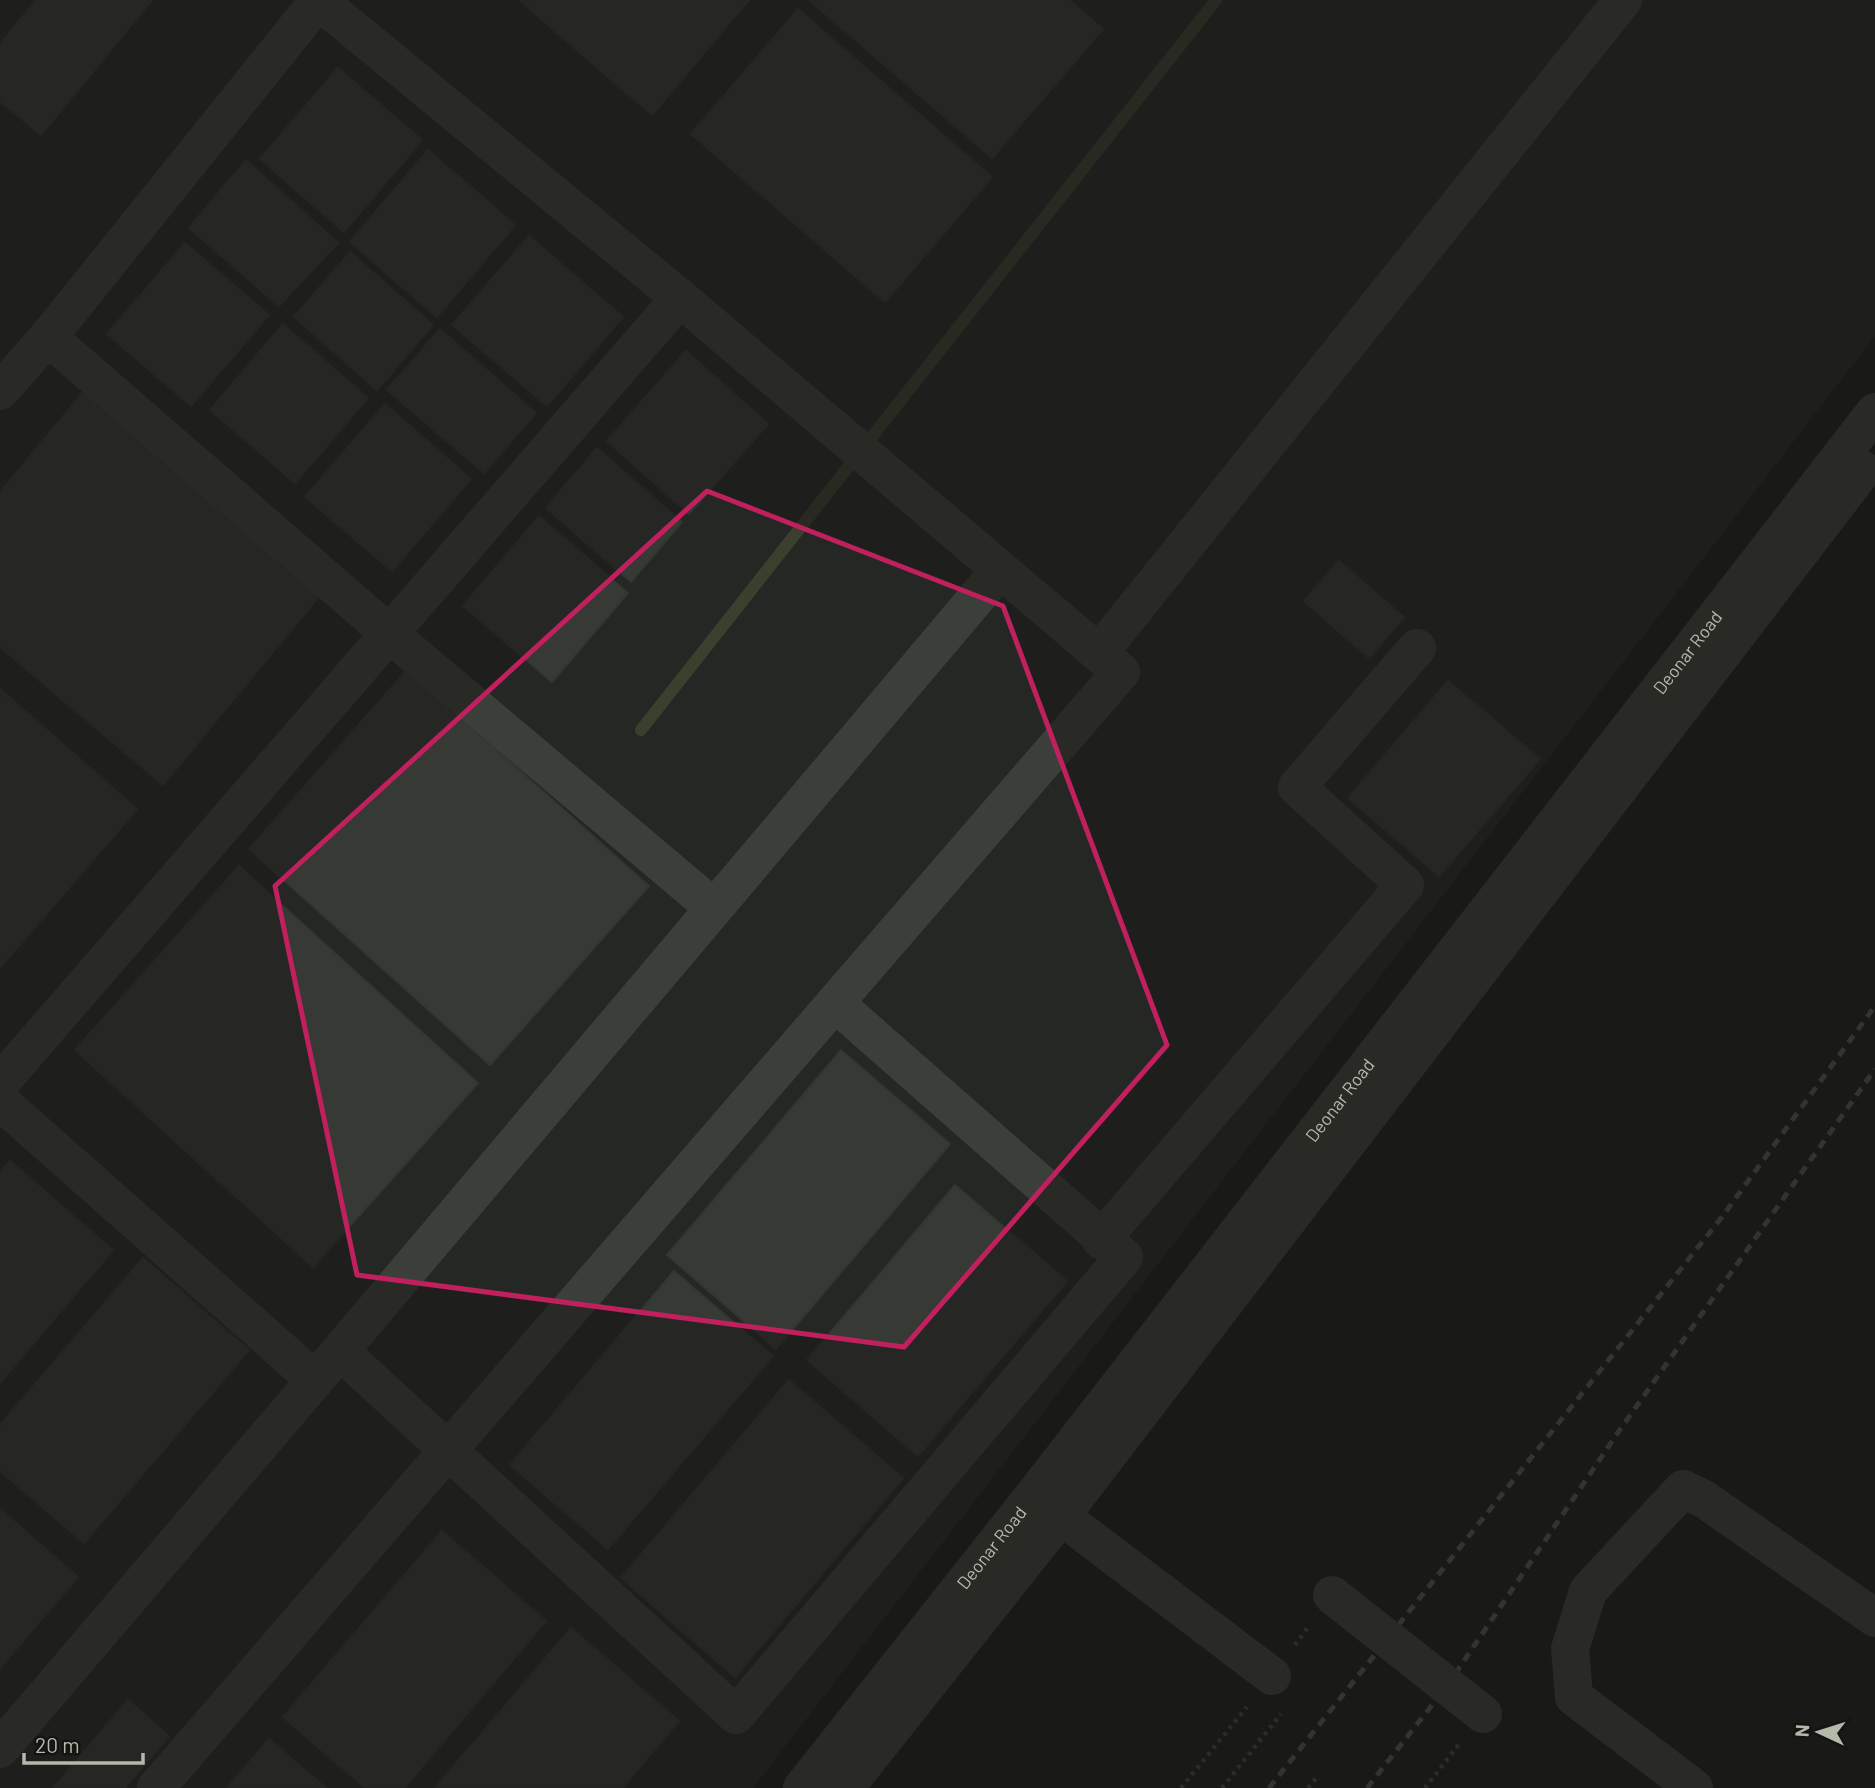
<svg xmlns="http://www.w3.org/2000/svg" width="1875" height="1788" font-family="Barlow,sans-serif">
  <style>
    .built { fill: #252724 }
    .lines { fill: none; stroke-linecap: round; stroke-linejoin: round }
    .stream { stroke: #3b3f2e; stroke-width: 12 }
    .building { fill: #373935; stroke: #333632; stroke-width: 2 }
    .path { stroke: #43463f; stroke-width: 4.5; stroke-dasharray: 3.5 5; stroke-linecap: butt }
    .minor { stroke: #3c3f39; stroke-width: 38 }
    .rail { stroke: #50544c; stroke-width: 5; stroke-dasharray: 9 7; stroke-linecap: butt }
    .minor-bridge { stroke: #3c3f39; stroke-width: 38 }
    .marked { fill: none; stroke: #c1205f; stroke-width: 5; stroke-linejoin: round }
    .labels { text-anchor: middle; stroke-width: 6; stroke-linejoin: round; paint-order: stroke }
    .street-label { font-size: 18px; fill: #b3baaa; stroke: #141513 }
  </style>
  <rect width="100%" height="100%" fill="#191a18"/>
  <path class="built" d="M0 0H1875V336L753 1788H0Z"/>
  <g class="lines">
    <path class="stream" d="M641 730 1216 0"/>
  </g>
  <path class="building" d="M36 0H152L41 135 0 101V44Z
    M519 0H749L652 115Z
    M809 0H1069L1103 29 992 158Z
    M798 9 992 177 885 302 691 134Z
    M338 68 422 140 344 232 260 159Z
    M428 150 515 225 437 317 350 242Z
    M246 160 338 243 279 306 189 228Z
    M529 236 623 317 547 406 452 325Z
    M185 243 269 315 191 406 107 334Z
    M350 252 433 325 377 390 294 317Z
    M283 324 368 398 295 483 210 410Z
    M440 329 536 413 484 473 387 390Z
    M686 351 768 424 689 514 607 441Z
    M89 385 327 587 163 785 0 647V492Z
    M385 404 471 479 392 571 305 497Z
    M597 448 682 522 631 582 546 508Z
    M539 516 628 593 552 682 463 606Z
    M1339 561 1404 617 1369 658 1304 601Z
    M407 670 649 886 490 1065 249 849Z
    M1448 681 1540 759 1439 876 1348 798Z
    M0 689 137 809 0 968Z
    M239 866 478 1083 313 1267 75 1050Z
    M841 1050 950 1144 776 1349 667 1255Z
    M10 1161 113 1250 0 1383V1172Z
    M955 1185 1067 1281 918 1456 807 1360Z
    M143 1258 249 1350 84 1543 0 1471V1425Z
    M674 1271 773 1356 608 1549 510 1465Z
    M789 1380 903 1478 735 1677 621 1578Z
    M0 1509 78 1577 0 1668Z
    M442 1531 546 1621 404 1788H365L283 1717Z
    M571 1628 679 1721 622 1788H435Z
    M128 1700 169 1736 125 1788H53Z
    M269 1739 326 1788H227Z"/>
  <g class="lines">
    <path class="path" d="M1295 1645 1308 1627
      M1181 1788 1247 1707
      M1222 1788 1281 1714
      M1308 1788 1318 1776
      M1425 1788 1459 1744"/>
    <g class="minor">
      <path d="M48 337 391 635 714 908"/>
      <path d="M0 391 48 337 319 0"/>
      <path d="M1099 653 1623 0"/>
      <path d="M0 1083 680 298"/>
      <path d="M0 1101 315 1380"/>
      <path d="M1101 1240 1405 885 1297 787 1417 648"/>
      <path d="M340 1351 736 1715 1124 1257 835 1003"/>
      <path d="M1041 1501 1272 1676"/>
      <path d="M0 1749 340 1351 1000 570"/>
      <path d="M156 1788 1121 672 680 298 319 1"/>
      <path id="s1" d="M802 1788 1034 1495 1875 412"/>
      <path d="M845 1788 1061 1516 1863 470"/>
      <path d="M1694 1788 1574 1697 1570 1649 1588 1591 1683 1489 1704 1499 1875 1618"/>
    </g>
    <path class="rail" d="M1269 1788 1722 1217 1875 1006
      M1367 1788 1447 1686 1619 1431 1875 1069"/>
    <path class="minor-bridge" d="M1332 1595 1483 1714"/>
  </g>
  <path d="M0 0H1875V1788H0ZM707 491 1003 606 1167 1045 904 1347 357 1275 275 886Z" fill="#191a18" fill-opacity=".55" fill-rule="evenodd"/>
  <path class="marked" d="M707 491 1003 606 1167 1045 904 1347 357 1275 275 886Z"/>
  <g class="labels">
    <g class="street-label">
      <text dy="6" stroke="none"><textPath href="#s1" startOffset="1440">Deonar Road</textPath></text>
      <text dy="6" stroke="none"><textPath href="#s1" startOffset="873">Deonar Road</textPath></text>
      <text dy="6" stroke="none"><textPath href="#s1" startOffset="306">Deonar Road</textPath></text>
    </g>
  </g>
  <g transform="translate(1819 1732) rotate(274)" stroke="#141513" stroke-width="5" paint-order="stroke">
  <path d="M0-5L12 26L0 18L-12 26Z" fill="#b3baaa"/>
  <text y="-10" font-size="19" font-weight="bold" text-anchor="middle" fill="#b3baaa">N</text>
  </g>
  <path d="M24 1753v10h119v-10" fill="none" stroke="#b3baaa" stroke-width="3.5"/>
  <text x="35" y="1753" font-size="21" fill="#b3baaa" stroke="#141513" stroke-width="5" paint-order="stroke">20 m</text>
</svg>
